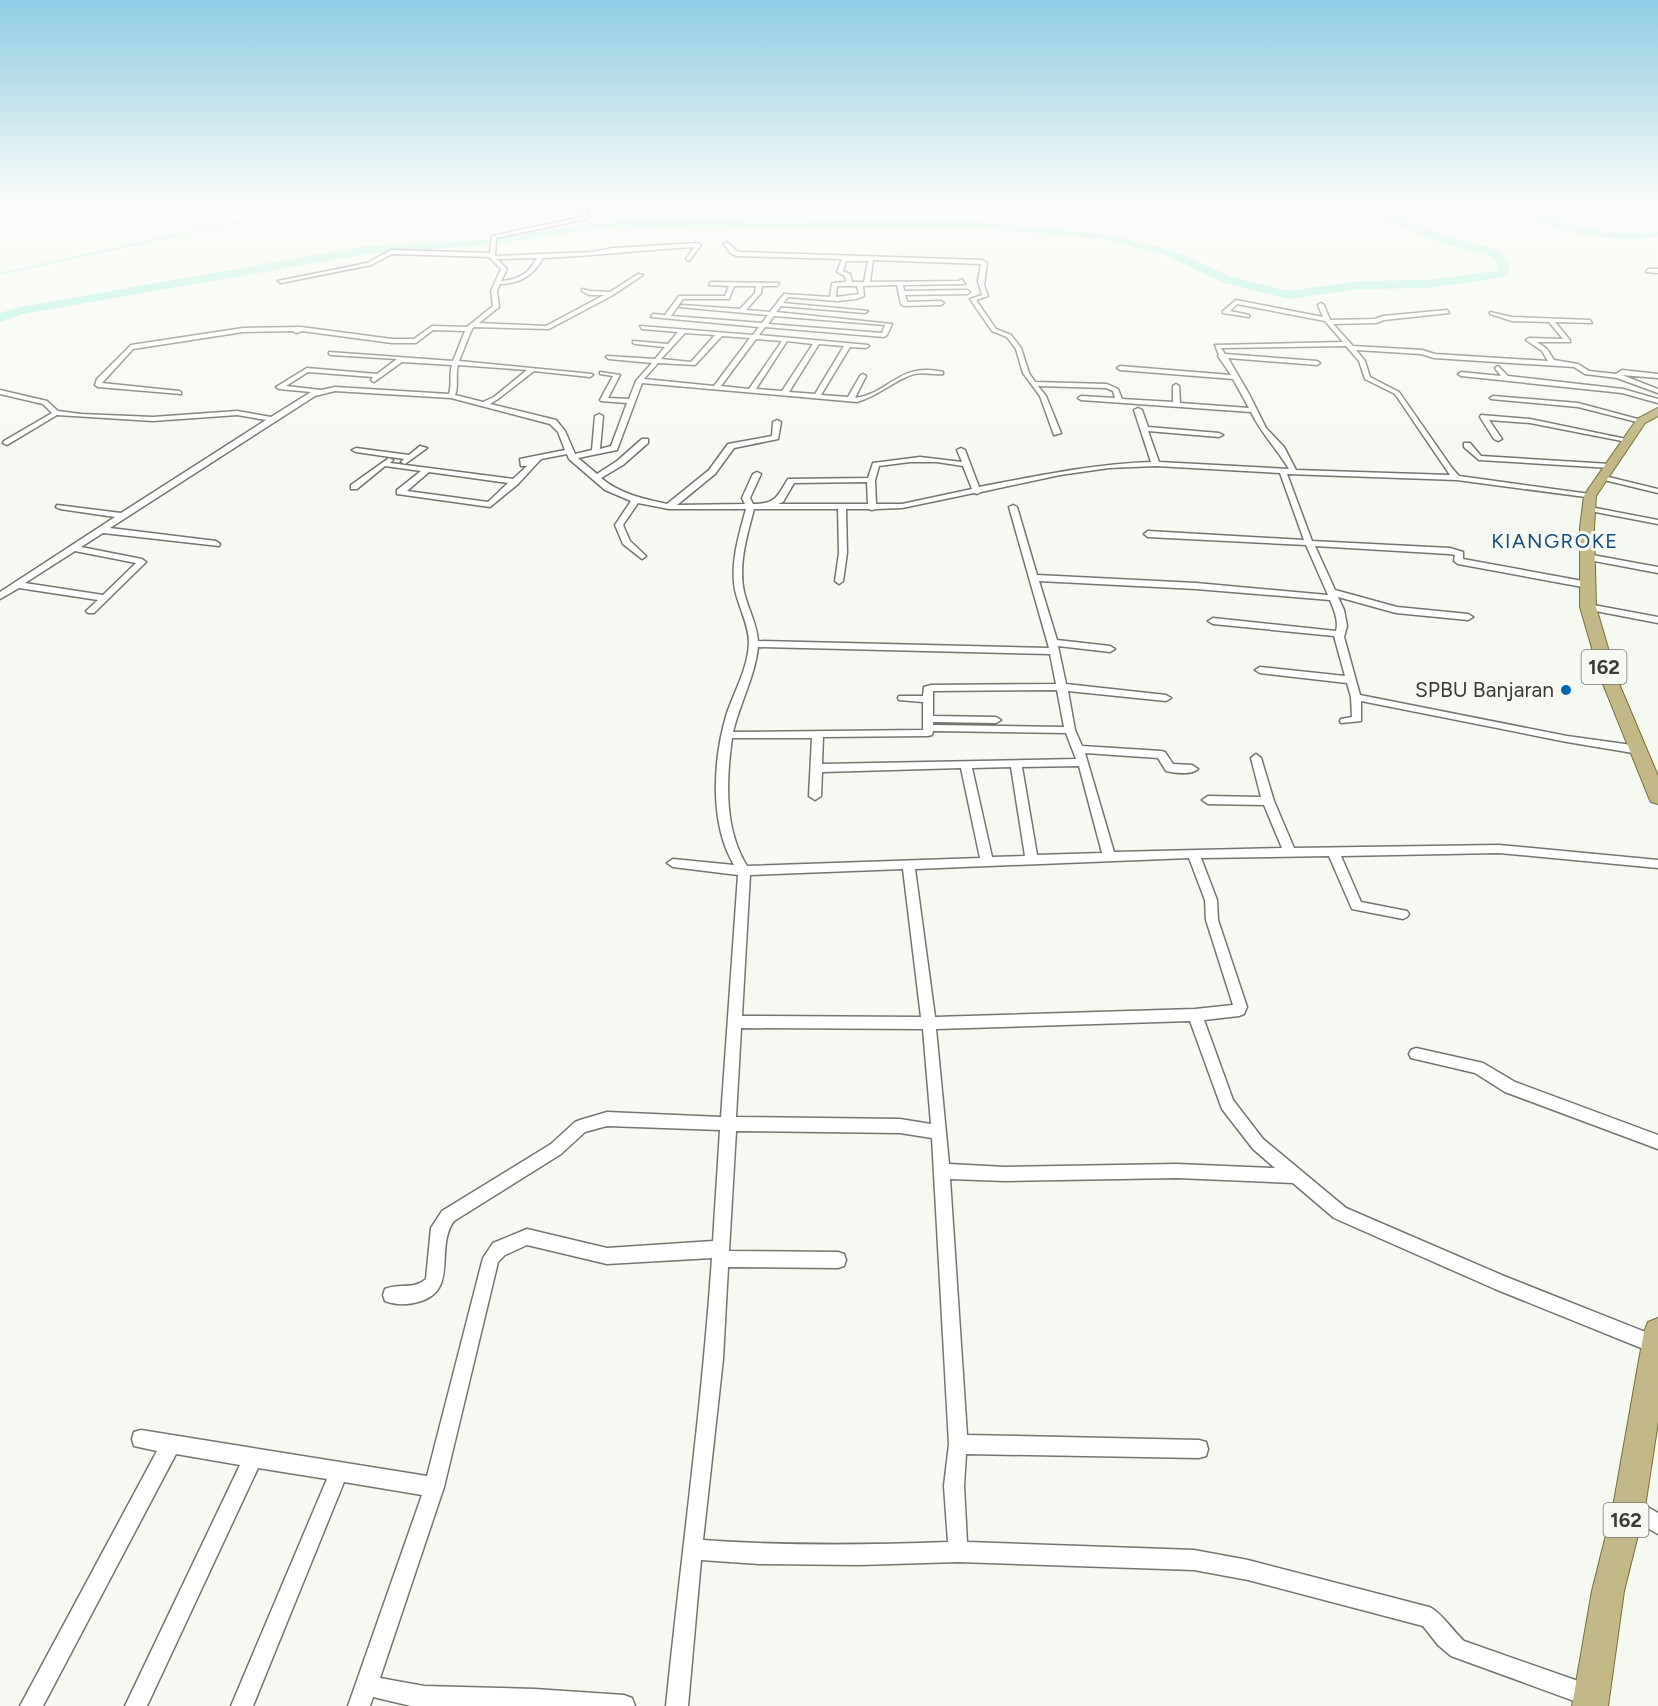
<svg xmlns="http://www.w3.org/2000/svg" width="1658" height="1706" font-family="Figtree,sans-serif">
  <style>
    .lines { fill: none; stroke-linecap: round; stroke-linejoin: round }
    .stream { stroke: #aaf1dc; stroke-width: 2 }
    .river { fill: #aaf1dc; fill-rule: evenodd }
    .street-casing { stroke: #73766f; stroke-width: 3 }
    .primary-casing { stroke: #786e39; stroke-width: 2 }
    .street { fill: #fff; fill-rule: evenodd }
    .primary { fill: #c2b888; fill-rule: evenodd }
    .poi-dot { fill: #0066b2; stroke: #f6f9f1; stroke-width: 2 }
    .labels { text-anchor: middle; stroke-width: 6; stroke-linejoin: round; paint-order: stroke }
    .far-quarter-label { font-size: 20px; letter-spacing: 1.5px; fill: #154c7d; stroke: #f6f9f1 }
    .shield { fill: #f6f9f1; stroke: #727470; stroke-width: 1.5 }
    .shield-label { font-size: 20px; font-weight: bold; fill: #3a3b38 }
    .poi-label { font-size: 21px; fill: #3a3b38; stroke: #f6f9f1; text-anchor: end }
  </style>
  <rect width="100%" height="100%" fill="#f6f9f1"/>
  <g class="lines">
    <path class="stream" d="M0 274 227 224C248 223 266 216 287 214 307 211 327 210 347 205"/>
    <path class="river" d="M1366 205H1378L1436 233 1501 251 1510 265 1507 274 1501 278 1426 288 1359 289 1289 299 1224 283 1164 255 1105 240 981 228 615 227 478 246 367 254 23 314 0 322V313L20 307 367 246 478 240 615 221 981 222 1105 234 1172 250 1232 277 1289 291 1359 281 1426 280 1496 271 1498 265 1493 257C1458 249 1391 230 1366 205Z
      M1516 205C1532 204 1544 215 1560 220 1592 231 1624 235 1658 231V237C1618 243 1546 236 1516 205Z"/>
    <defs>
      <path id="street" d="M577 205H581L589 214 586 219 496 238 495 256 592 252 613 248 698 243 701 245 689 261 686 259 694 247C644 250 593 256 543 258 533 276 521 283 500 284L497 291 499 307 479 323 546 326 604 295H589L582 291V289L590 291 610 292 638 274 643 275 613 295 549 329 474 327 472 329 459 361 592 374 593 375 590 377 534 371 498 399 490 404 556 420 565 431 575 454 592 450 595 416 599 414 603 416 600 449 611 446 627 403 601 401 600 400 613 376 600 374V372L620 375 608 398 629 399 636 381 652 363 609 359 606 357 607 356 655 359 665 347 635 344 633 343V341L668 344 678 332 642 329 640 326 753 335 759 327 651 317 653 314 665 315 679 296H725L729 286 709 285 711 282 779 283 777 286H762L761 293 746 310 770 312 784 294 830 297 832 283 846 282 845 276 837 272 842 259 737 256 730 253 724 244 727 242 738 252 982 260 987 263 984 285 988 296 976 300 996 329 1011 335 1021 348 1029 373 1035 382 1107 384 1118 389 1122 399 1173 402V386L1176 384 1179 386 1180 403 1249 408 1233 379 1120 370 1117 368 1120 366 1231 375 1218 356 1219 355 1215 345 1343 342 1325 321 1237 304 1230 311 1249 315V317L1223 313V311L1236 300 1323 317 1318 305 1321 303 1324 305 1330 320 1375 319 1383 316 1447 310 1449 313 1384 320 1376 323 1333 324 1353 346 1422 350 1435 354 1548 361 1542 351 1526 340 1529 338 1563 339 1549 322 1512 321 1490 314V312L1512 317 1590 320 1592 323 1555 322 1570 340V342H1537L1547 349 1554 360 1578 364 1589 371 1616 374 1622 370 1658 374V378L1622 375 1658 389V393L1617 378 1585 374 1574 367 1434 358 1421 354 1356 350 1365 361 1370 377 1399 392 1452 468 1459 476 1590 494 1594 496 1593 498 1457 480 1287 474 1312 541 1450 548 1463 552V559L1588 582 1592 585 1588 588 1458 564 1454 561 1455 555 1449 554 1315 546 1335 590 1397 607 1468 614 1473 617 1468 620 1396 613 1338 597 1344 610 1347 626 1344 637 1360 695 1567 736 1639 746 1644 750 1643 752 1639 754 1567 742 1361 701V721L1341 723 1340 721 1341 719 1352 717 1351 697 1347 683 1260 673 1255 670 1260 667 1345 676 1334 636 1213 624 1208 621 1213 618 1336 631C1339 621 1334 610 1330 600L1196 589 1039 581 1057 640 1110 646 1115 649 1110 652 1058 646 1066 684 1166 695 1171 698 1166 701 1068 691 1075 730 1082 746 1161 751 1165 752 1173 764 1192 765 1198 769C1191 775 1175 773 1166 771L1158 758 1085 753 1114 852 1282 848 1264 805 1208 804 1202 800 1208 796 1261 797 1251 758 1256 754 1261 758 1274 801 1294 848 1499 845 1658 860V868L1499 853 1341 856 1361 902 1407 911 1409 914 1407 917 1403 919 1352 909 1329 856 1201 858 1217 900 1218 920 1247 1007 1244 1014 1239 1016 1204 1020 1233 1100 1263 1139 1346 1208 1504 1276 1658 1337V1353L1656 1354 1495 1289 1334 1218 1293 1183 1177 1178 1005 1181 950 1179 967 1435 1199 1440 1206 1442 1208 1449 1206 1456 1199 1458 966 1454 964 1486 967 1542 1194 1550 1248 1560 1429 1607C1441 1612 1453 1631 1464 1641L1598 1688 1601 1696 1598 1704 1588 1706 1451 1656 1438 1645 1423 1626 1248 1580 1194 1570 958 1562 859 1565 759 1564 701 1560 688 1706H666C681 1557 702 1408 712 1258L607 1264 527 1245 505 1255 498 1262 444 1487 380 1678 424 1686 535 1689 624 1695 632 1698 635 1706H411L373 1697 370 1706H348L422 1495 344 1482 253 1706H231L327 1479 258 1468 147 1706H125L240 1465 176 1454 43 1706H20L157 1451 134 1446 132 1439 134 1432 141 1430 427 1476 483 1258 493 1243 527 1229 607 1248 713 1241 720 1130 607 1126 585 1132 561 1154 454 1221C434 1248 460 1291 418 1302 408 1305 395 1305 385 1301L383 1295 385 1289C399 1283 414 1290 426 1279L431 1228 442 1211 551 1144 575 1122 580 1120 607 1112 721 1117 738 875 673 867 667 863 673 859 734 865C709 823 713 759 727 713 735 690 748 668 749 643 749 625 739 608 735 590 730 563 739 535 746 509H669L638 503 623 525 630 541 646 556 642 559 623 544 615 525 631 501 605 490 569 459 567 454 541 459 518 484 490 507 397 494V490L421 471 385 466 357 489H351V485L389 458 393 460 390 463 513 479 527 466H521L520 459 565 450 558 432 550 424 451 398 335 391 315 396 110 528 216 541 220 544 219 546 103 533 81 547 142 559 146 562 94 613H88L86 611 98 600 19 588 0 599V592L115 517 60 509 56 507 57 505 121 513 266 420 237 415 153 421 57 415 7 445 3 443 4 441 52 413 43 404 0 394V390L47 401 58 411 81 414 153 417 237 411 271 417 311 392 279 389 276 387 307 368 377 374 397 359 331 355 329 354V352L453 361 465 331 433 330 416 343H392L302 331 296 333 293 331 243 332 133 349 102 383 179 391 181 392V394L98 387 95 385 97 379 131 345 243 328 301 327 392 339H414L432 326 467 327 493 306 491 291 501 269 489 257 392 254 371 265 281 283 278 281 367 263 391 250 490 253 492 236 582 217 584 214ZM537 258C529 273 519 280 501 281L507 269 497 259ZM873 260 981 264 978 281 982 295 970 299 992 331 1007 337 1016 349 1023 373 1040 396 1054 435 1061 433 1046 396 1038 386 1106 388 1113 391 1115 398 1081 396 1078 398 1081 400 1251 412C1261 433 1277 449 1289 469L1159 462 1148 431 1219 437 1223 435 1219 433 1148 427 1142 410 1138 408 1134 410 1151 462C1093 464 1037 476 979 487L965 450 961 448 957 450 962 462 920 457 873 463 868 478 788 479C777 497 776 504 753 504L750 498 761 474 757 472 753 474 742 498 745 504 677 505 715 474 734 448 778 439 781 422 777 420 773 422 772 436 728 444 709 470 667 504C644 499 620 494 601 478L623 465 648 443V439H642L617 461 597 474 578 458 617 450 642 383 857 402C879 396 894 380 914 374 924 372 933 375 943 374V372C898 362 891 393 855 398L866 376 863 374 860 376 848 397 821 395 850 347 866 348 869 346 868 345 759 335 765 327 884 337 887 335 892 324 776 312 781 306 865 313 868 311 783 303 788 297 837 301 856 299 864 296 863 286 897 285 901 304 904 306 941 305 944 303 941 301 907 302 905 295 967 294 970 292 967 290 904 291 903 285 965 284 962 279 959 281 870 282ZM846 261H868L864 282H852L850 274 843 271ZM734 286H756L755 293 740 309 682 305 679 307 768 315 762 323 671 316 683 299H729ZM837 286H857L859 294 836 297ZM774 316 885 325 882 333 768 324ZM685 333 715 335 691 362 661 359ZM722 336 750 338 714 386 644 379 658 363 695 365ZM756 339 782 341 749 389 721 386ZM787 341 813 344 782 391 756 389ZM819 344 844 346 815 394 789 392ZM1346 346 1359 361 1365 379 1395 394 1450 475 1296 470 1284 447 1266 428 1249 394 1228 358 1317 365 1320 363 1317 361 1225 354 1221 348ZM402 362 452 365C449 374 452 385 449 394L335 387 321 390 286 386 308 372 373 377 371 380 374 382ZM458 365 527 370 494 397 483 402 455 395C459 387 455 375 458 365ZM910 462H937L963 466 972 489 902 504H876L875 480 879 466ZM1156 466 1280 473 1304 540 1148 531 1144 534 1148 537 1306 545 1328 595 1196 583 1037 575 1017 507 1013 505 1009 507 1049 648 758 641C757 624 748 609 744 592 738 564 747 536 754 509H838L839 553 835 581 839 584 843 581 847 553 846 509H868L872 510 876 509 902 508 974 493 977 494 981 492 1060 475 1109 468ZM429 472 508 483 488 502 407 491ZM867 482 868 504H778L783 502 794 483ZM75 551 136 563 103 595 25 583ZM758 647 1050 654 1056 684 931 685 924 687 923 696H899L898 698 899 700 923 702V730L733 732C740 703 755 676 758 647ZM1057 690 1064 727 933 725V722L996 723 1001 720 996 717 933 716V691ZM933 731 1066 733 1076 759 822 764 823 737 928 736 932 735ZM732 738H812L809 796 815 800 821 796 822 772 961 768 980 858 747 866C724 829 726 781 732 738ZM1079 766 1102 853 1037 855 1022 767ZM1011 767 1025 856 992 857 972 768ZM1189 858 1205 900 1206 920 1233 1005 1195 1009 935 1017 915 869ZM903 869 921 1017 742 1016 750 875ZM1190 1021 1222 1109 1253 1149 1275 1168 1177 1164 1005 1167 949 1164 936 1029ZM741 1028 923 1029 931 1124 900 1119 736 1117ZM736 1131 900 1133 932 1138 949 1444 944 1486 948 1542C866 1545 785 1546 703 1540L723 1359 728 1267 838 1268 844 1266 846 1260 844 1254 838 1252 729 1251Z
        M1648 269H1658V273L1646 272Z
        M1498 366 1508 376 1623 389 1658 399V403L1622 393 1461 376 1458 374 1461 372 1501 376 1495 368Z
        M1493 396 1578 403 1645 421 1641 423 1578 407 1491 399 1490 398Z
        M1481 415 1530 419 1631 440 1627 442 1530 423 1489 420 1502 439 1498 441 1494 439 1480 417Z
        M1464 443H1470L1481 456 1610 464 1614 466 1610 468 1479 460 1464 447Z
        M420 446 427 448 405 464 401 462 404 459 356 452 352 450 356 448 409 455Z
        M1600 475 1658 489V493L1600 479Z
        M1585 506 1658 520V524L1585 510Z
        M1587 554 1658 567V573L1584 559V555Z
        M1588 604 1658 617V623L1585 609V605Z
        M1416 1048 1483 1063 1515 1082 1658 1135V1149L1505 1092 1475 1073 1411 1058 1409 1054 1411 1050Z
        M1630 1497 1658 1513V1534L1623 1514 1620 1507 1623 1500Z"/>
      <path id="primary" d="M1658 408V416L1645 423 1596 496 1594 528 1596 607 1617 679 1658 776V804L1651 802 1649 798 1601 679 1580 607V528L1584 496 1589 488 1637 419Z
        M1658 1318V1422L1645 1507 1624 1591 1608 1706H1572L1592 1591 1613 1507 1644 1332 1648 1322Z"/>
    </defs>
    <use href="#street" class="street-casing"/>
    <use href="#primary" class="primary-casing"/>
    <use href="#street" class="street"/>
    <use href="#primary" class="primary"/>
  </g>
  <linearGradient id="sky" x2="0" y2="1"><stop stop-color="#8fcce3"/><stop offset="0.46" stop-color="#fbfcf9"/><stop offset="1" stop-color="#fbfcf9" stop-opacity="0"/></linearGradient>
  <rect width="1658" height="444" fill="url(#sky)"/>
  <circle class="poi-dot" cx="1566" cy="690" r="6"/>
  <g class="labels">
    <g class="far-quarter-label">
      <text x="1555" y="548">KIANGROKE</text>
    </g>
    <g class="shield">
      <rect x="1581.5" y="650" width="45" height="34" rx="4.5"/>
      <rect x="1603.5" y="1503" width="45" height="34" rx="4.5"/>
    </g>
    <g class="shield-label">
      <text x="1604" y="674">162</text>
      <text x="1626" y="1527">162</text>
    </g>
    <g class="poi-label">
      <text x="1554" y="697">SPBU Banjaran</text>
    </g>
  </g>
</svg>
